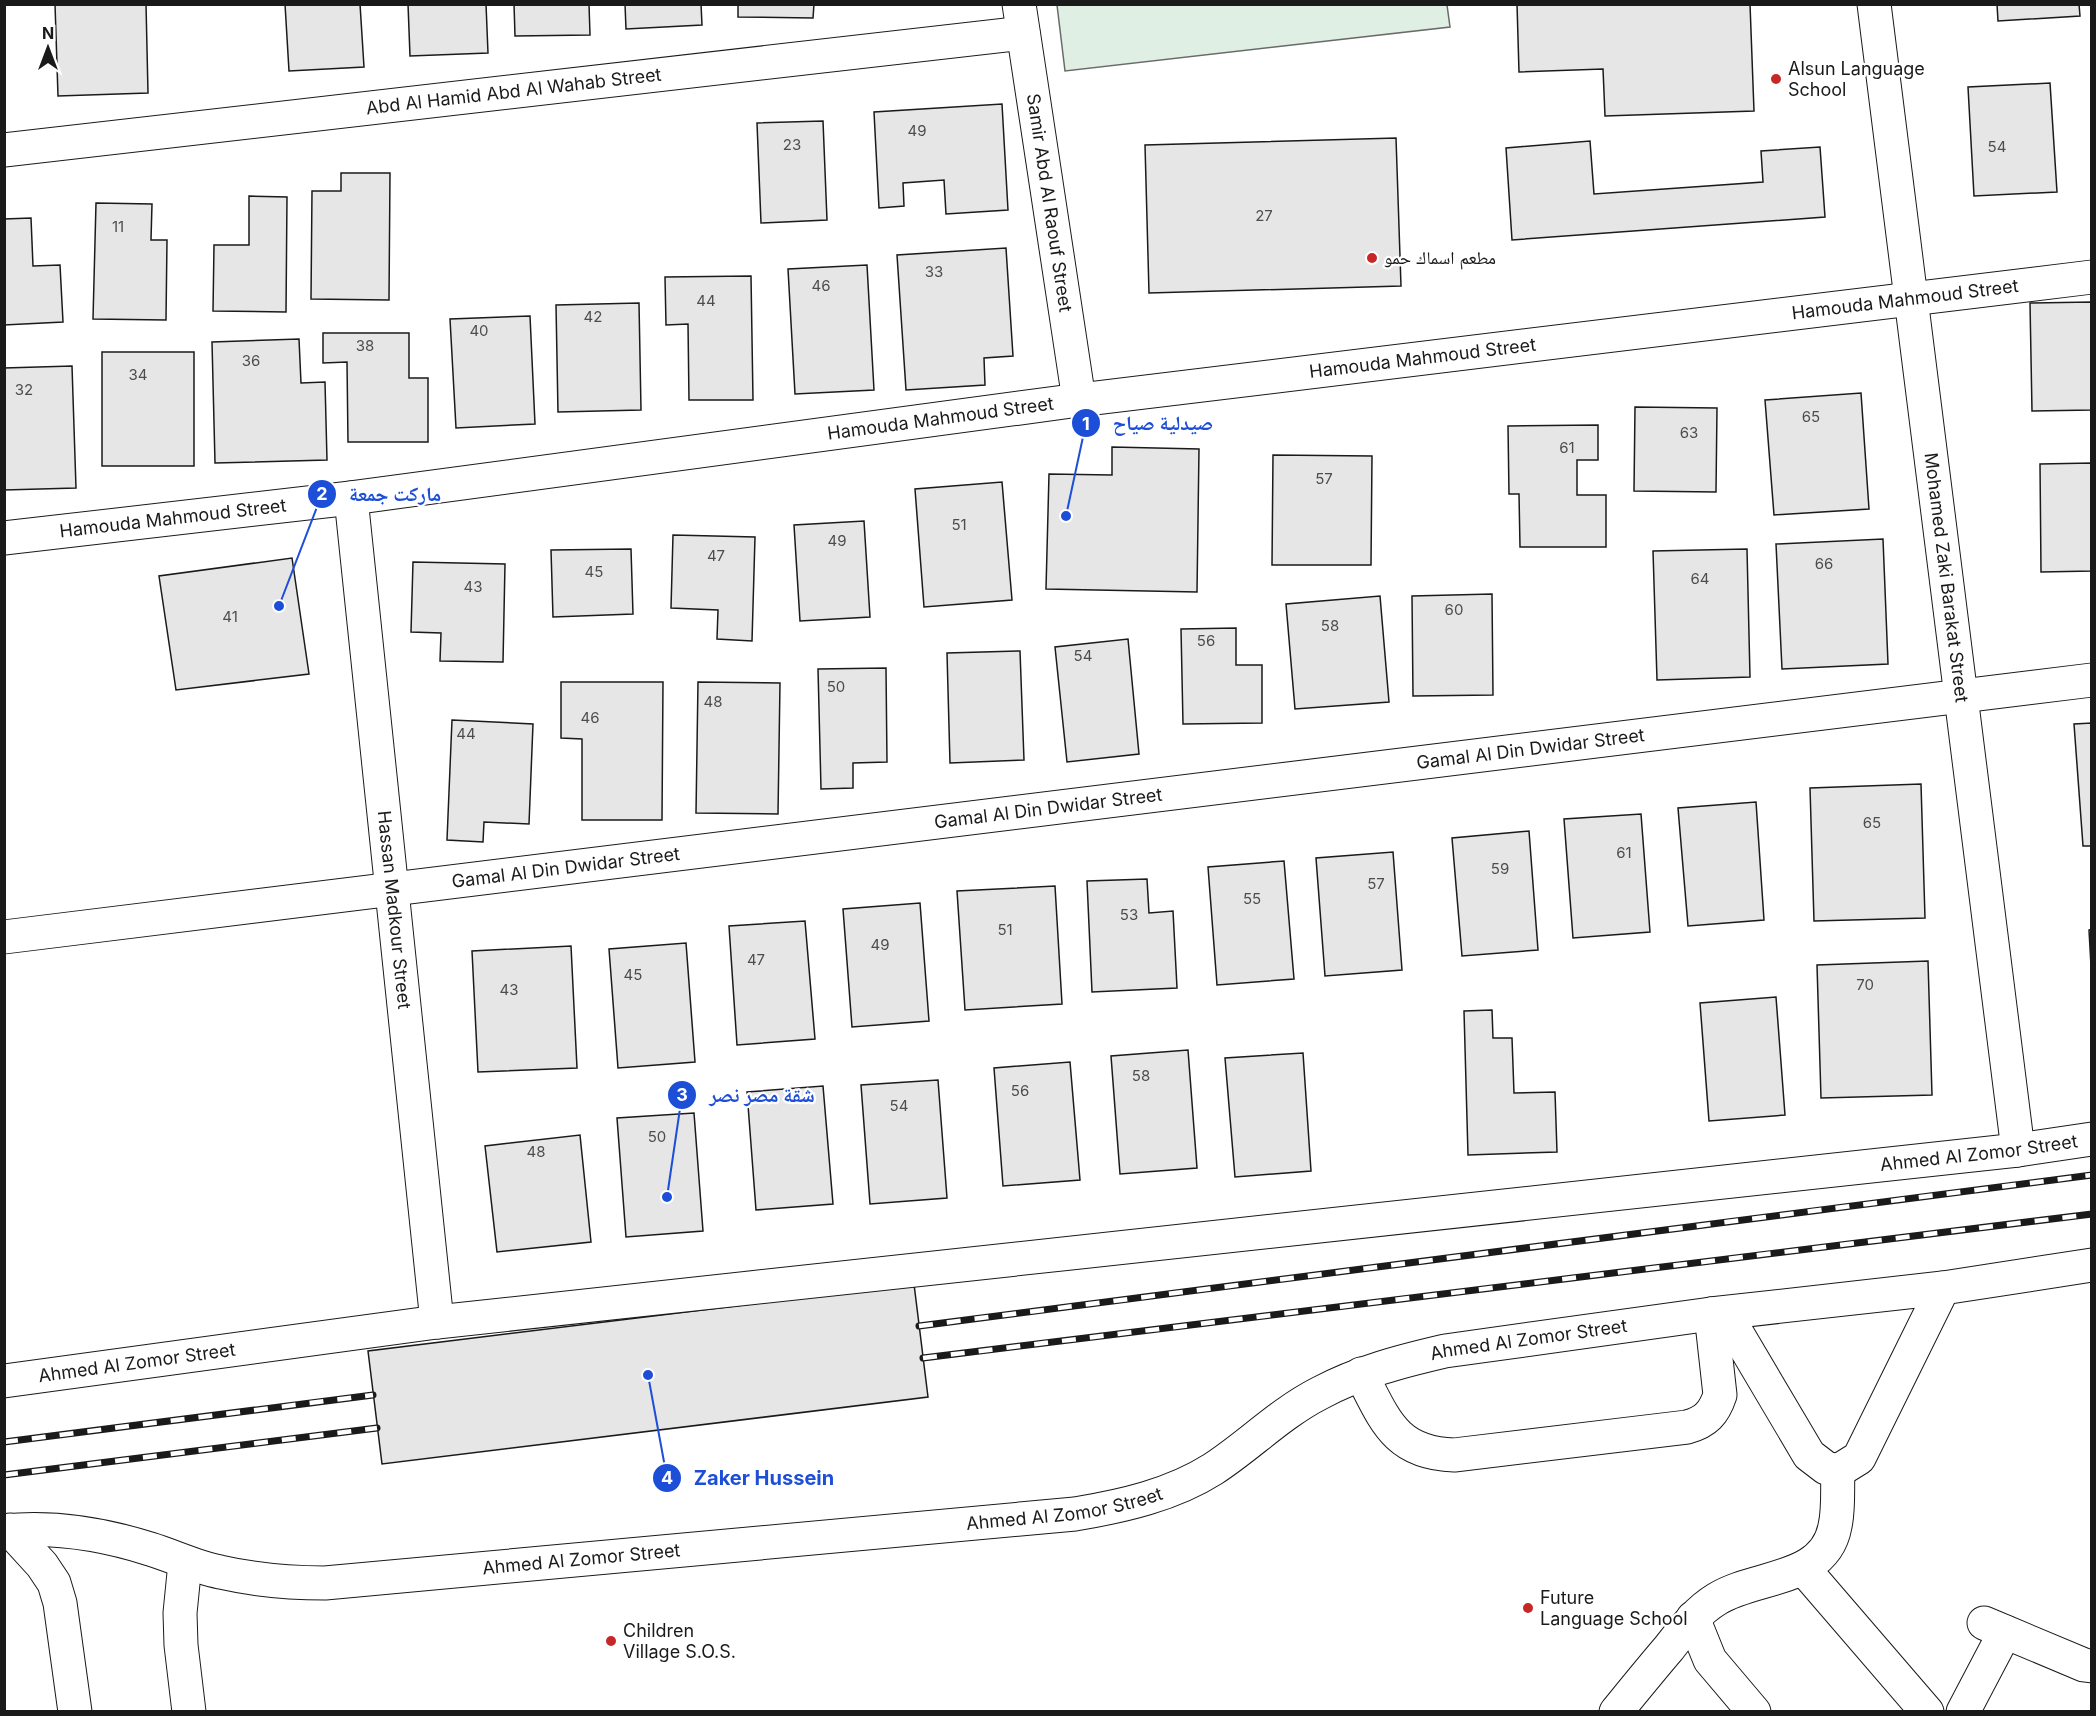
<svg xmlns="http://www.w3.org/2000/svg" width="2096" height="1716" font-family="Inter,'Noto Naskh Arabic',sans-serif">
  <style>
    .green { fill: #e0efe3; stroke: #6a6a6a; stroke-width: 1.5 }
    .building { fill: #e6e6e6; stroke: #1a1a1a; stroke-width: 1.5 }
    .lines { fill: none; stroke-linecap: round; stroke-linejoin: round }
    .minor-casing { stroke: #1a1a1a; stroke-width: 35 }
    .major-casing { stroke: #1a1a1a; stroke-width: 35 }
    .minor { stroke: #fff; stroke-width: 33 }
    .major { stroke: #fff; stroke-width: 33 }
    .rail-casing { stroke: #1a1a1a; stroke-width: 7 }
    .rail { stroke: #fff; stroke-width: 4.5; stroke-dasharray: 14; stroke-linecap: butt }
    .poi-dot { fill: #c62828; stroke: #fff; stroke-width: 2 }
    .labels { text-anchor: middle; stroke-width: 4.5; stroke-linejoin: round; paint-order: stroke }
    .number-label { font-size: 15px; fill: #4d4d4d }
    .poi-label { font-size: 18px; fill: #1a1a1a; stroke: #fff; text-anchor: start }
    .street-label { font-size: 18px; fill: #1a1a1a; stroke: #fff }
    .leader { fill: none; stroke: #1d4ed8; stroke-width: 2 }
    .callout-dot { fill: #1d4ed8; stroke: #fff; stroke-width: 2 }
    .mark-label { font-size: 18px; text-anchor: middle; font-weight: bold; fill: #fff }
    .callout-label { font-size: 20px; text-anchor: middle; font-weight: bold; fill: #1d4ed8; stroke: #fff; stroke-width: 4.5; stroke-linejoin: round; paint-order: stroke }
  </style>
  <rect width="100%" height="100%" fill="#fff"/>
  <path class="green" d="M1057 5H1447L1450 27 1065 71Z"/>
  <path class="building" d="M55 4H146L148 93 58 96Z
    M285 4H360L364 67 289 71Z
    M408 4H486L488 53 410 56Z
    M514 4H589L590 35 515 36Z
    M625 4H701L702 25 626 29Z
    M738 4H814L813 18 738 17Z
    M1517 4H1750L1754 111 1605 116 1603 69 1519 72Z
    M1997 4H2079L2080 16 1998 21Z
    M2050 83 2057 192 1974 196 1968 87Z
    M1002 104 1008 210 946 214 944 180 903 183 904 206 879 208 874 112Z
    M823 121 827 220 761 223 757 123Z
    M1396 138 1401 286 1149 293 1145 145Z
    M1590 141 1594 194 1763 182 1761 151 1820 147 1825 217 1512 240 1506 148Z
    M341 173H390L389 300 311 299 312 191H341Z
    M249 196 287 197 286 312 213 311 214 245H249Z
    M96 203 152 204 151 240H167L166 320 93 319Z
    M31 218 33 266 60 265 63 322 4 325V219Z
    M1006 248 1013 356 984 358 985 385 906 390 897 255Z
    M867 265 874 390 795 394 788 269Z
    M751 276 753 400H689L688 324 666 325 665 277Z
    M2092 302V410L2032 411 2030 303Z
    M639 303 641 410 558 412 556 305Z
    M530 316 535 424 456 428 450 319Z
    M323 333H409V378H428V442H348L347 362 323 363Z
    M299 339 301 383 325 382 327 460 215 463 212 342Z
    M102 352H194V466H102Z
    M72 366 76 488 4 490V368Z
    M1861 393 1869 509 1774 515 1765 400Z
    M1635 407 1717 408 1716 492 1634 491Z
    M1598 425V460H1577V495H1606V547H1520L1519 494H1509L1508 426Z
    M1112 447 1199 449 1197 592 1046 589 1049 474 1112 475Z
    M1273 455 1372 456 1371 565H1272Z
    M2092 463V571L2041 572 2040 464Z
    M1002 482 1012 600 924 607 915 489Z
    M864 521 870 617 800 621 794 525Z
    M673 535 755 537 752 641 717 639 718 610 671 608Z
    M1883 539 1888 664 1782 669 1776 544Z
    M631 549 633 614 553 617 551 550Z
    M1747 549 1750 677 1657 680 1653 551Z
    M292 558 309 674 176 690 159 576Z
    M413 562 505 564 503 662 440 661 441 633 411 632Z
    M1492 594 1493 695 1413 696 1412 596Z
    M1380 596 1389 702 1295 709 1286 604Z
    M1236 628V665H1262V723L1183 724 1181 629Z
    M1128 639 1139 754 1067 762 1055 647Z
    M1020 651 1024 760 950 763 947 653Z
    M886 668 887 762 853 763V788L821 789 818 669Z
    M561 682H663L662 820H582V739L561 738Z
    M698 682 780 683 778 814 696 813Z
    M452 720 533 724 529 824 484 822 483 842 447 840Z
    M2092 723V846H2083L2074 724Z
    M1921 784 1925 918 1814 921 1810 788Z
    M1756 802 1764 920 1688 926 1678 808Z
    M1641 814 1650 932 1573 938 1564 819Z
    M1529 831 1538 950 1462 956 1452 838Z
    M1393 852 1402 970 1325 976 1316 858Z
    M1284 861 1294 979 1217 985 1208 867Z
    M1147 879 1149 913 1173 911 1177 988 1092 992 1087 881Z
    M1055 886 1062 1004 965 1010 957 891Z
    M920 903 929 1021 852 1027 843 909Z
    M805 921 815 1039 737 1045 729 926Z
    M2092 929V984L2089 930Z
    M686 943 695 1062 618 1068 609 949Z
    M571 946 577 1068 478 1072 472 951Z
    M1928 961 1932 1095 1821 1098 1817 965Z
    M1776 997 1785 1115 1709 1121 1700 1003Z
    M1492 1010 1493 1038H1512L1514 1093 1555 1092 1557 1152 1468 1155 1464 1011Z
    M1188 1050 1197 1168 1120 1174 1111 1056Z
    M1303 1053 1311 1171 1235 1177 1225 1058Z
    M1070 1062 1080 1180 1003 1186 994 1068Z
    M938 1080 947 1198 870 1204 861 1085Z
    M823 1086 833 1204 756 1210 747 1092Z
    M694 1113 703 1231 626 1237 617 1118Z
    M580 1135 591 1242 497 1252 485 1146Z
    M914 1284 928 1397 382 1464 368 1351Z"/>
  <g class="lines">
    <defs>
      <g id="minor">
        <path id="s1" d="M1019 4 1079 400"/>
        <path id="s2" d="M1874 4 2018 1150"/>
        <path id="s3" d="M4 150 1023 33"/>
        <path id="s4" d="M351 498 437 1322"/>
        <path id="s5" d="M4 538 351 498 1079 400 2092 277"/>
        <path id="s6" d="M4 937 2092 680"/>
        <path d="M1725 1313 1809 1455 1826 1468 1838 1471 1859 1458 1943 1288"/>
        <path d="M1361 1374C1385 1420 1395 1453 1454 1455L1687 1427C1706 1422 1714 1413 1720 1395L1711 1314"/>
        <path d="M1803 1568 1927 1712"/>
        <path d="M1693 1618 1710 1660 1754 1712"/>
        <path d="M1984 1623 2084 1665 2092 1666"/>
        <path d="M1616 1712C1634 1690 1651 1669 1669 1648 1683 1630 1697 1611 1717 1599 1755 1575 1825 1582 1835 1526 1839 1509 1837 1489 1838 1471"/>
        <path d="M1963 1712 2005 1632"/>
      </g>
      <g id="major">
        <path id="s7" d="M4 1381 437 1322 2018 1150 2092 1139"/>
        <path d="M10 1530 42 1565 54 1583 60 1603 75 1712"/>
        <path id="s8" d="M4 1531C54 1526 103 1534 150 1549 173 1556 195 1567 220 1572 255 1580 289 1583 325 1583L1075 1514C1123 1506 1172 1495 1213 1469 1250 1445 1279 1414 1320 1393 1359 1372 1402 1361 1445 1351L1711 1314 1943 1288 2092 1265"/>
        <path d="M185 1563 180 1613 181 1645 189 1712"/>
      </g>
    </defs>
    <use href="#minor" class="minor-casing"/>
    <use href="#major" class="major-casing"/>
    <use href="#minor" class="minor"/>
    <use href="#major" class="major"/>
    <defs>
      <path id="rail" d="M919 1326 2092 1175
        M923 1358 2092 1214
        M4 1442 373 1395
        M4 1475 377 1428"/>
    </defs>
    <use href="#rail" class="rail-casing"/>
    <use href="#rail" class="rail"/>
  </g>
  <g class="poi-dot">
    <circle cx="1776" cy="79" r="6"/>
    <circle cx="1372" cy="258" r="6"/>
    <circle cx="1528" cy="1608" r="6"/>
    <circle cx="611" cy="1641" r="6"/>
  </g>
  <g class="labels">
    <g class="number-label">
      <text x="917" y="136">49</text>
      <text x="792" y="150">23</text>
      <text x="1997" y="152">54</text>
      <text x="1264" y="221">27</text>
      <text x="118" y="232">11</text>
      <text x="934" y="277">33</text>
      <text x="821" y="291">46</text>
      <text x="706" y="306">44</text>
      <text x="593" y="322">42</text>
      <text x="479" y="336">40</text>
      <text x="365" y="351">38</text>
      <text x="251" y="366">36</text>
      <text x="138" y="380">34</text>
      <text x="24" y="395">32</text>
      <text x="1811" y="422">65</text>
      <text x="1689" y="438">63</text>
      <text x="1567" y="453">61</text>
      <text x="1324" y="484">57</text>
      <text x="959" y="530">51</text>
      <text x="837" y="546">49</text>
      <text x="716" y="561">47</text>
      <text x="1824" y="569">66</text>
      <text x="594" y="577">45</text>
      <text x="1700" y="584">64</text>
      <text x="473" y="592">43</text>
      <text x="1454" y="615">60</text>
      <text x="230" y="622">41</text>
      <text x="1330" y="631">58</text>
      <text x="1206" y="646">56</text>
      <text x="1083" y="661">54</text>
      <text x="836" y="692">50</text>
      <text x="713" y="707">48</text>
      <text x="590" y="723">46</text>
      <text x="466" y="739">44</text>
      <text x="1872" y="828">65</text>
      <text x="1624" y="858">61</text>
      <text x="1500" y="874">59</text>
      <text x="1376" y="889">57</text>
      <text x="1252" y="904">55</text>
      <text x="1129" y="920">53</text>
      <text x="1005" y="935">51</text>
      <text x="880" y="950">49</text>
      <text x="756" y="965">47</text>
      <text x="633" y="980">45</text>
      <text x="1865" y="990">70</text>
      <text x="509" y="995">43</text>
      <text x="1141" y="1081">58</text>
      <text x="1020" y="1096">56</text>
      <text x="899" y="1111">54</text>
      <text x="657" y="1142">50</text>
      <text x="536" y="1157">48</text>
    </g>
    <g class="poi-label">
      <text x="1788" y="75">Alsun Language<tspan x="1788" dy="21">School</tspan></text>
      <text x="1384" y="264">مطعم اسماك حمو</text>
      <text x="1540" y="1604">Future<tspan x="1540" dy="21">Language School</tspan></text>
      <text x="623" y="1637">Children<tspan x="623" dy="21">Village S.O.S.</tspan></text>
    </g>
    <g class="street-label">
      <text dy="6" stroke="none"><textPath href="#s3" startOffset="513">Abd Al Hamid Abd Al Wahab Street</textPath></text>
      <text dy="6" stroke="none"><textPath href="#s1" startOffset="201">Samir Abd Al Raouf Street</textPath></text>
      <text dy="6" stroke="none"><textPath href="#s5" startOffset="1916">Hamouda Mahmoud Street</textPath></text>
      <text dy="6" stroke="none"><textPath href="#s5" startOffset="1430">Hamouda Mahmoud Street</textPath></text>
      <text dy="6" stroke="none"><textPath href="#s5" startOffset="944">Hamouda Mahmoud Street</textPath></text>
      <text dy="6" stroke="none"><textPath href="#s5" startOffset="170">Hamouda Mahmoud Street</textPath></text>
      <text dy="6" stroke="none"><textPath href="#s2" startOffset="578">Mohamed Zaki Barakat Street</textPath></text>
      <text dy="6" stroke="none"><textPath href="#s6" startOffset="1538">Gamal Al Din Dwidar Street</textPath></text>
      <text dy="6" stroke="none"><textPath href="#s6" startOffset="1052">Gamal Al Din Dwidar Street</textPath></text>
      <text dy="6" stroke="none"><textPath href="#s6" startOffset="566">Gamal Al Din Dwidar Street</textPath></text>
      <text dy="6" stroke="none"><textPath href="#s4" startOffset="414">Hassan Madkour Street</textPath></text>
      <text dy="6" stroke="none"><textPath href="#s7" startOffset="1988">Ahmed Al Zomor Street</textPath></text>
      <text dy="6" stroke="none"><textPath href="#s8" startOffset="1575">Ahmed Al Zomor Street</textPath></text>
      <text dy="6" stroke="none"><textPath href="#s7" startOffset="134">Ahmed Al Zomor Street</textPath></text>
      <text dy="6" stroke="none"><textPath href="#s8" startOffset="1071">Ahmed Al Zomor Street</textPath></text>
      <text dy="6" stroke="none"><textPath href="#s8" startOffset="585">Ahmed Al Zomor Street</textPath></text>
    </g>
  </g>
  <path class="leader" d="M1066 516L1086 423M279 606L322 494M667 1197L682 1095M648 1375L667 1478"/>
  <g class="callout-dot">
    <circle cx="1066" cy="516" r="6"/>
    <circle cx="279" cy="606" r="6"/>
    <circle cx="667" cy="1197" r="6"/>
    <circle cx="648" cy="1375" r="6"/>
    <circle cx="1086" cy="423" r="15"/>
    <circle cx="322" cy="494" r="15"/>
    <circle cx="682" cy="1095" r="15"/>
    <circle cx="667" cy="1478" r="15"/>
  </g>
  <g class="mark-label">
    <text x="1086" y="430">1</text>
    <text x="322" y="500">2</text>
    <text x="682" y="1101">3</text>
    <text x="667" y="1484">4</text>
  </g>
  <g class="callout-label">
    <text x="1163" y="430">صيدلية صياح</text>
    <text x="395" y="501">ماركت جمعة</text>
    <text x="762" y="1102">شقة مصر نصر</text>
    <text x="764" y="1485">Zaker Hussein</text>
  </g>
  <rect width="2096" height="1716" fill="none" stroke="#1a1a1a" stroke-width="12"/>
  <g transform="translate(48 48)" stroke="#ffffff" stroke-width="4.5" paint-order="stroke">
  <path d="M0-4.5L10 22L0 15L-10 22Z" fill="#1a1a1a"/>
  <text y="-9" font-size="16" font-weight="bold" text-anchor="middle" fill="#1a1a1a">N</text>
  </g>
</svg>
